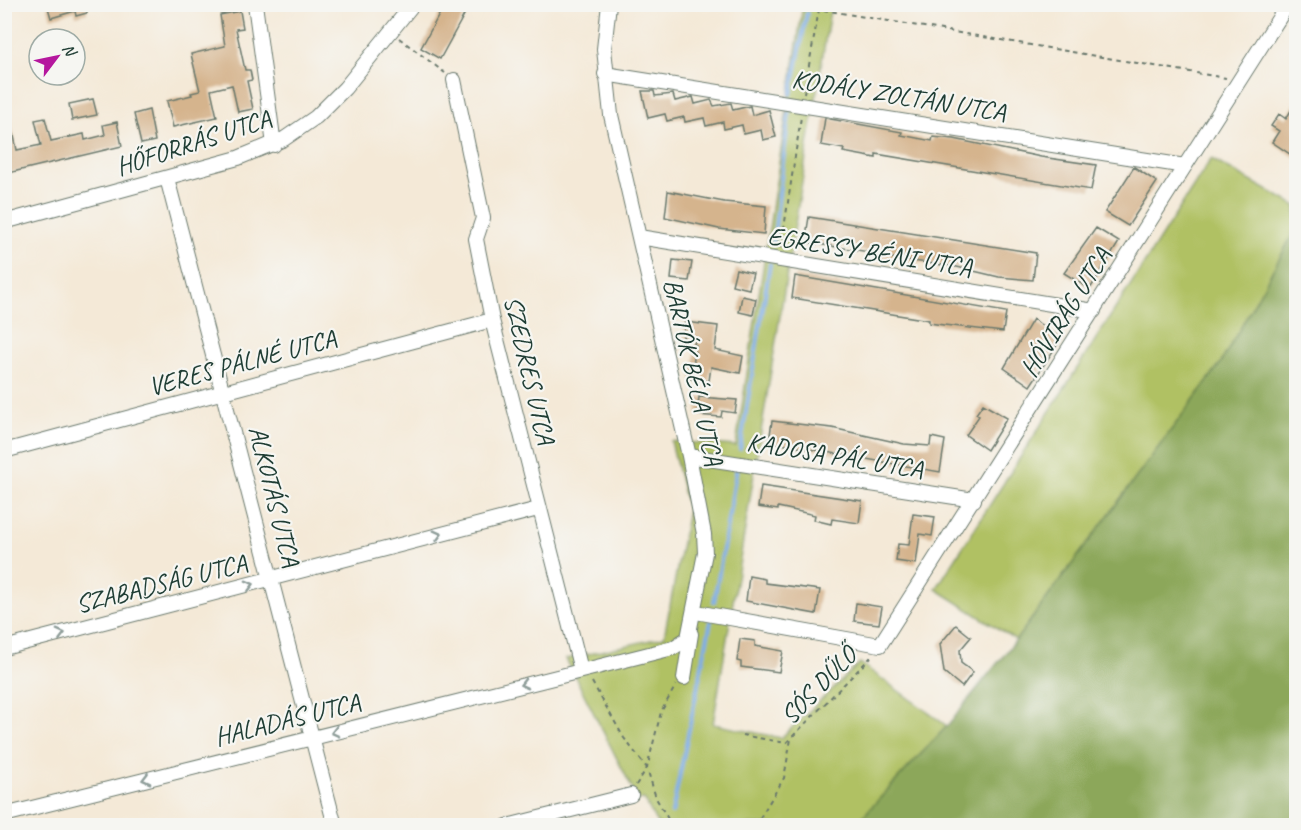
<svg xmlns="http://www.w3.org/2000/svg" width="1301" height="830" font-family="Caveat,sans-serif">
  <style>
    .green { fill: #b0c164; stroke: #687f4c; stroke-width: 1.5 }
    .forest { fill: #8ca75a; stroke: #567247; stroke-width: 1.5 }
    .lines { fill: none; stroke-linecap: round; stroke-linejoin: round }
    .stream { stroke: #7eade8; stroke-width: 4 }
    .building { fill: #d5b48d }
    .minor-casing { stroke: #6a796d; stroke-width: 16 }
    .path { stroke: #6a796d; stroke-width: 2; stroke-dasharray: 4.5 4.5; stroke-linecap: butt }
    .minor { stroke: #fff; stroke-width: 14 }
    .oneway { stroke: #8f9e9a }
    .labels { text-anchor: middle; stroke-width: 4.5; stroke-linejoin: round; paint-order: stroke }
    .street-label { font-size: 26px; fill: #1f3d34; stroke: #f6f6f2 }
  </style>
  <rect width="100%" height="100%" fill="#f6f6f2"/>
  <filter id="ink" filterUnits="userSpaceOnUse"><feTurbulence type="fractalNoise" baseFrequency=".0167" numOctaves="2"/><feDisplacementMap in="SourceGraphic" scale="12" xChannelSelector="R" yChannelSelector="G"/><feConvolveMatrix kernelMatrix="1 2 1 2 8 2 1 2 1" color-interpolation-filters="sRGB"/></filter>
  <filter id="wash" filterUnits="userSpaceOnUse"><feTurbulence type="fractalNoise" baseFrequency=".008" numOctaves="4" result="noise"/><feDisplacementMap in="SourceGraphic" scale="24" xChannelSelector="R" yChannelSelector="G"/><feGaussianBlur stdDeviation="1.35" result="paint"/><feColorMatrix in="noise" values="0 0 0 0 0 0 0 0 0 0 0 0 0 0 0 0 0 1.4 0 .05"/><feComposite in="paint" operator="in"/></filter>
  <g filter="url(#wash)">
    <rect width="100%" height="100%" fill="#f4e9d7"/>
    <path class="green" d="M803 5H831L713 724 781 738 860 663 947 726 855 825H658L644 799 638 800 566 659 664 637 688 511 671 441 736 446Z
      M1211 159 1296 206V229L1220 364 1016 640 936 589Z"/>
    <path class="forest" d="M1296 229V825H855L947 726 1016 640 1220 364Z"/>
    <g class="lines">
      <path class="stream" d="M791 94 807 13
        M773 244 789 113
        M740 449 770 264
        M714 602 737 467
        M672 813 711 621"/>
    </g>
    <g id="blocks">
      <path class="building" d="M47 4H87V13L76 16 75 11 51 18Z
        M445 4H470L440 59 421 48Z
        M240 11 243 28 236 29 245 70H250L252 80 247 81 253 109 238 112 232 85 211 90 217 117 173 127 167 101 192 95 191 93 200 91 191 54 225 46 220 15Z
        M642 91H654L655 96 673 94 675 101 693 97 695 104 711 100 714 106 731 103 733 110 750 106 752 115 769 110 776 137 763 140 761 130 744 134 742 125 724 129 723 122 706 126 704 118 685 122 684 117 667 121 665 114 648 118Z
        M93 99 97 115 72 120 69 104Z
        M1296 102V158L1272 142 1279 131 1271 126 1279 114 1286 119Z
        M149 110 155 141 141 144 134 114Z
        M4 113H9L17 150 41 145 35 120 45 118 51 141 84 134 85 140 105 135 103 125 117 122 122 146 4 174Z
        M825 118 902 132 901 135 932 141 933 137 954 139 1041 157 1096 165 1091 190 876 154V158L843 152 844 149 821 145Z
        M1134 167 1157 182 1128 226 1105 212Z
        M668 191 724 202 766 206 764 234 719 229 665 217Z
        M809 217 1036 253 1033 280 999 277 957 267 869 255 870 252 805 242Z
        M1096 228 1119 242 1090 289 1064 273Z
        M673 260 692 262 689 281 671 279Z
        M736 269 753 273 749 289 732 285Z
        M795 276 1006 312 1003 332 944 325 929 323V320L792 298Z
        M742 296 756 299 753 315 739 312Z
        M1033 319 1061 339 1030 386 1004 368Z
        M685 322 718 326 715 350 743 356 740 373 711 367 709 381 691 379 696 345H694L695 340 683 338Z
        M699 397 737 400 735 413 722 411 721 417 697 415Z
        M983 404 1007 418 987 450 966 435 979 416 976 414Z
        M772 421 832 428 904 444 930 446 931 437 945 440 940 472 769 442Z
        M761 486 862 501 859 523 832 519 831 524 814 520 815 515 778 507V510L758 507Z
        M913 514 935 517 932 536 920 534 916 564 896 561 898 544 909 545Z
        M749 576 765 579V583L820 590 816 614 746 601Z
        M856 603 882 607 879 624 854 621Z
        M956 625 971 637 960 650 961 663 973 672 962 687 944 672 940 644Z
        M740 639 755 641V646L783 651 779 672 741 667V662L737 661Z"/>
    </g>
  </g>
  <g filter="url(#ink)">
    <use href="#blocks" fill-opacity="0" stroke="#6a796d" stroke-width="1.5"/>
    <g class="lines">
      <defs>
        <path id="minor" d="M255 4 274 145
          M605 74 1185 166
          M454 80 483 218 476 239 492 320 581 670
          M167 178 335 826
          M4 222 238 158 284 139 316 117 345 88 413 4
          M639 237 1094 311
          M4 451 492 320
          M689 456 974 500
          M696 612 880 645 1288 4
          M4 648 538 509
          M684 678 691 634
          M4 815 673 648 688 638 705 553 704 534 689 456 611 115 604 49 609 4
          M507 826 631 795"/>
      </defs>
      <use href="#minor" class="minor-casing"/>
      <path class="path" d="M788 4 1226 78
        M399 38 445 73
        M804 93 820 4
        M781 248 801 117
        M592 682 624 738 647 768 656 798 672 826
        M742 735 786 743 871 657
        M636 785 647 768 661 712 676 685
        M755 826 784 778 791 739"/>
      <use href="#minor" class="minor"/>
    </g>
    <defs><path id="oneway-chevron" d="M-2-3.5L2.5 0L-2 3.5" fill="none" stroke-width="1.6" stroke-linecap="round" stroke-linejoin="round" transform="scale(1.5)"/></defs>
    <g class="oneway">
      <use href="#oneway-chevron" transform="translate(438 535) rotate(-15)"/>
      <use href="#oneway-chevron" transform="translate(250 585) rotate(-14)"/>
      <use href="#oneway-chevron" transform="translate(61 634) rotate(-14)"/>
      <use href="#oneway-chevron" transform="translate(524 684) rotate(166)"/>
      <use href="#oneway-chevron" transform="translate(335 732) rotate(166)"/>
      <use href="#oneway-chevron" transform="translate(146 779) rotate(166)"/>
    </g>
  </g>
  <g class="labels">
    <g class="street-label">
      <text transform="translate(899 95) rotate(9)" y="9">KODÁLY ZOLTÁN UTCA</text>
      <text transform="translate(193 142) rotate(-18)" y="9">HŐFORRÁS UTCA</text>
      <text transform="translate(870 251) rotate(9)" y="9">EGRESSY BÉNI UTCA</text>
      <text transform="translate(1065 312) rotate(-58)" y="9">HÓVIRÁG UTCA</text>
      <text transform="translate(242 362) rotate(-15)" y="9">VERES PÁLNÉ UTCA</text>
      <text transform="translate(530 370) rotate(77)" y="9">SZEDRES UTCA</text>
      <text transform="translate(694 372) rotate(77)" y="9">BARTÓK BÉLA UTCA</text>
      <text transform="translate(835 455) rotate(9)" y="9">KADOSA PÁL UTCA</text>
      <text transform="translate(275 496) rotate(76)" y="9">ALKOTÁS UTCA</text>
      <text transform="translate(161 583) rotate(-14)" y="9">SZABADSÁG UTCA</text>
      <text transform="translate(818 685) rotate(-46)" y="9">SÓS DŰLŐ</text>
      <text transform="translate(287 719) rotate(-14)" y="9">HALADÁS UTCA</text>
    </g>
  </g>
  <rect width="1301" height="830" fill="none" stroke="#f6f6f2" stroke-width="24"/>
  <g transform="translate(57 57) rotate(58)"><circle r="28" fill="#f6f6f2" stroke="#a0aca6" stroke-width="1.5"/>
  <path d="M0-4.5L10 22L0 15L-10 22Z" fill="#b5179e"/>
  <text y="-9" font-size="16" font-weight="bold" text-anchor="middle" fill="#1f3d34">N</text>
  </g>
</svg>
